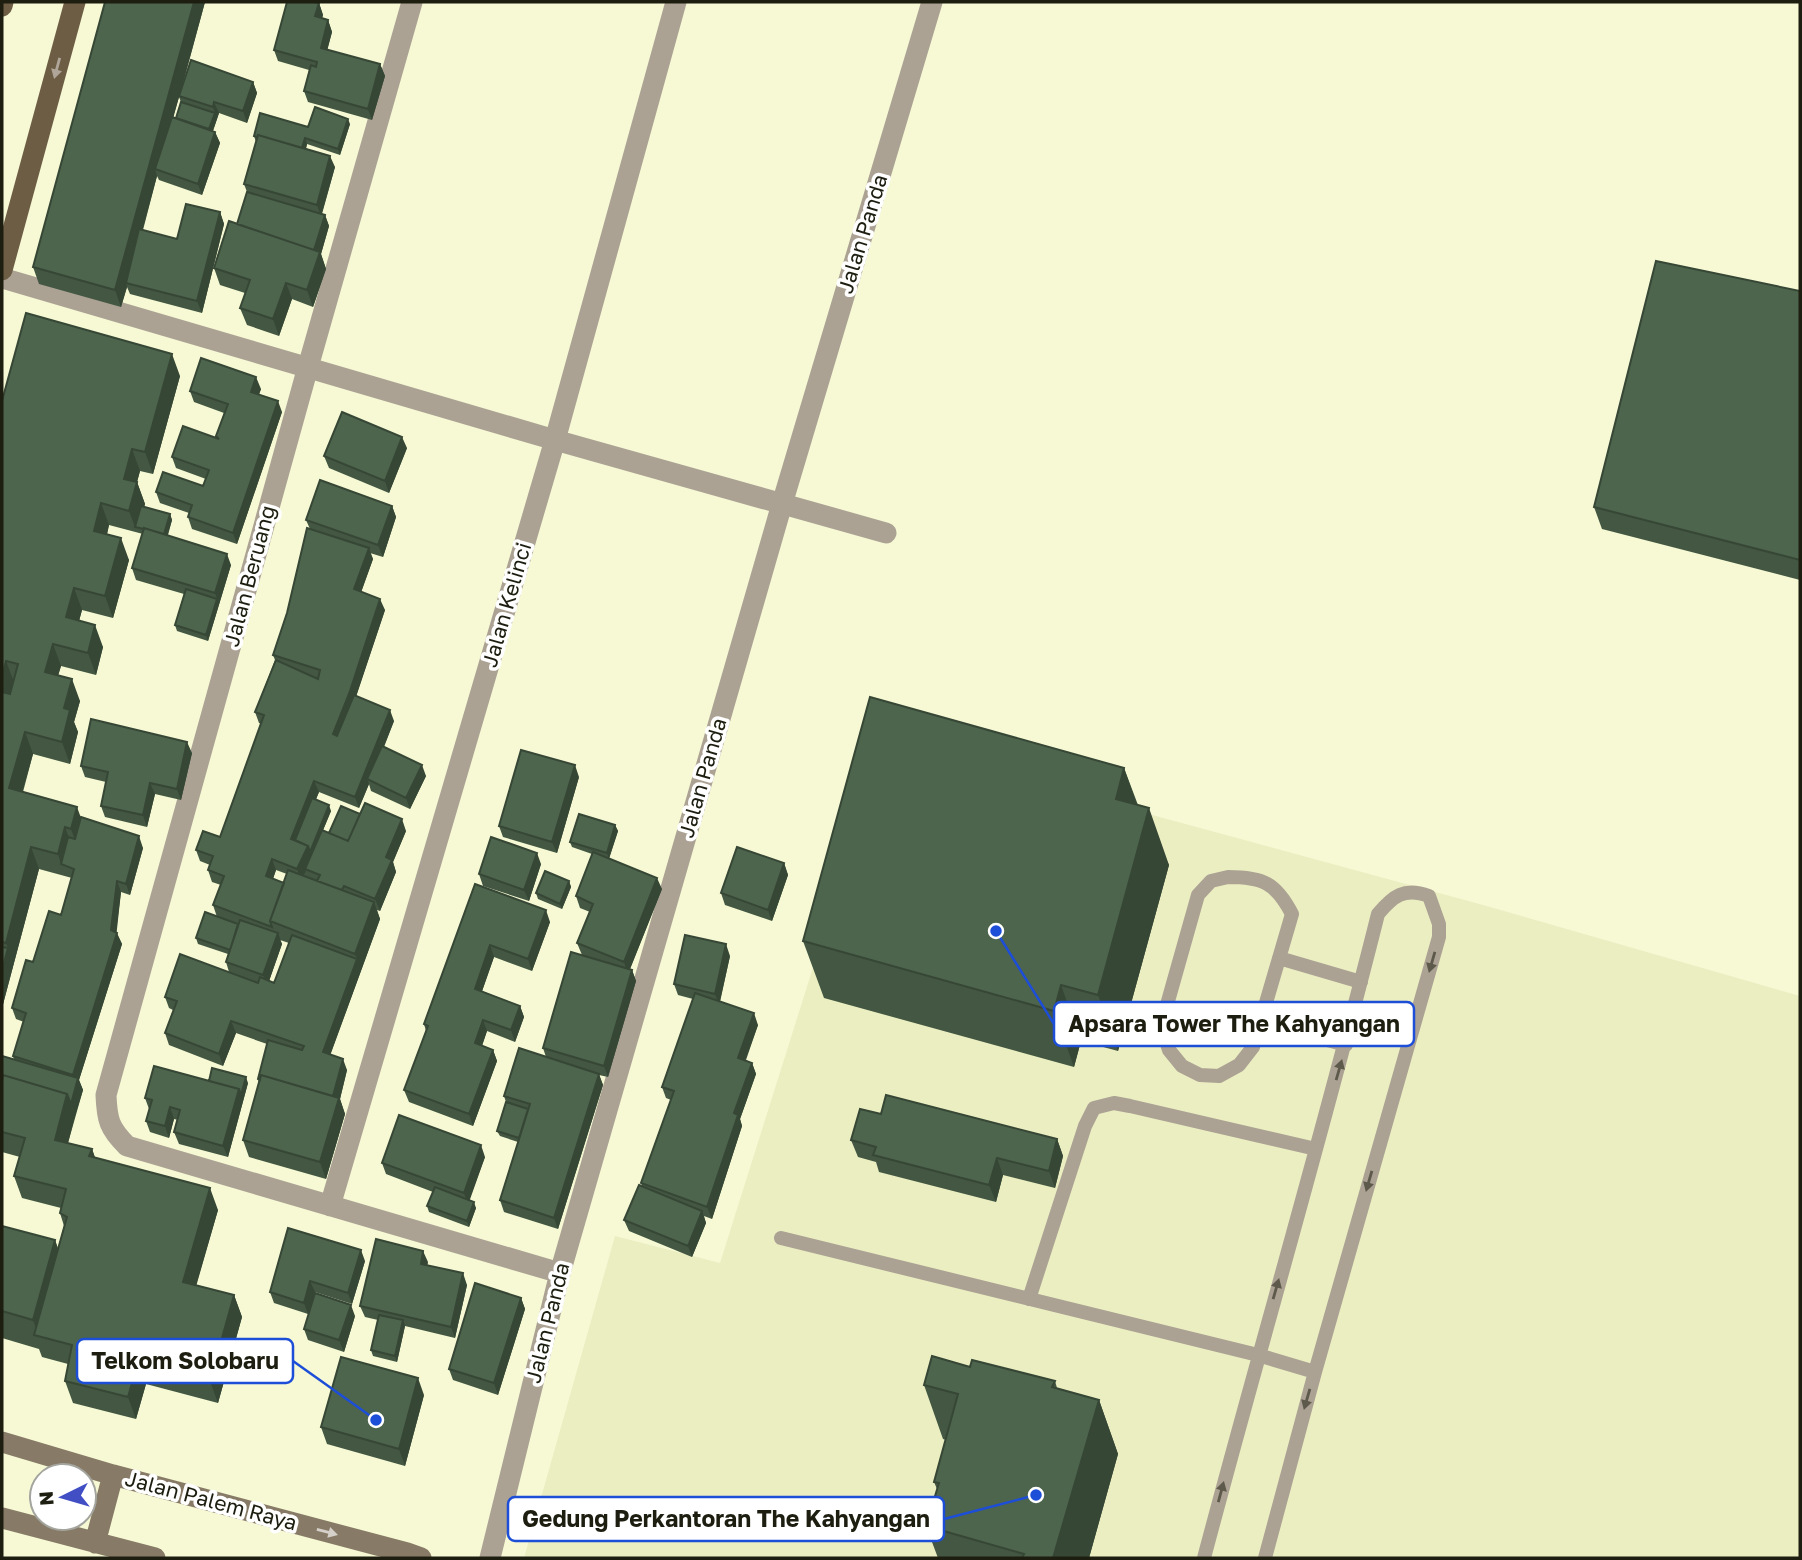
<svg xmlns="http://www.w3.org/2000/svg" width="1802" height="1560" font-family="'Golos Text',sans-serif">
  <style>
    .built { fill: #ebeec1 }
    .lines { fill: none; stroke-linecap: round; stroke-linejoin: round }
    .lane { stroke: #aba294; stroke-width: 14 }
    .street { stroke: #aba294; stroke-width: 21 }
    .secondary { stroke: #877a66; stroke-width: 21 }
    .primary { stroke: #6d5d45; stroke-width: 21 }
    .wall { fill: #435742; fill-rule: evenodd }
    .shaded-wall { fill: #374736 }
    .building { fill: #4e654d; stroke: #374736; stroke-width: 2 }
    .oneway { fill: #afa699 }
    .oneway2 { fill: #5d594b }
    .oneway3 { fill: #d5d0c9 }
    .labels { text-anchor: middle; stroke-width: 7; stroke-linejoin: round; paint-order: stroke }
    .street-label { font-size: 21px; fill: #1d1e10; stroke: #fff }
    .leader { fill: none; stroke: #1d4ed8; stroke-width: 2.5 }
    .callout-dot { fill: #1d4ed8; stroke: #fff; stroke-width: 2.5 }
    .callout { fill: #fff; stroke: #1d4ed8; stroke-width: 2.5 }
    .callout-label { font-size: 23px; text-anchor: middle; font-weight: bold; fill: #1d1e10 }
  </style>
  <rect width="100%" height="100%" fill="#f6f9d4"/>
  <path class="built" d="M884 742 1483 905 1800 996V1558H524L615 1236 720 1263Z"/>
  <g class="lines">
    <path class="lane" d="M1228 877C1263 877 1276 883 1292 914L1253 1047 1239 1065 1219 1076 1200 1075 1182 1066 1169 1050 1161 1026 1198 895 1211 881Z
      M1279 958 1361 982
      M1261 1022 1346 1045
      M781 1238 1258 1355 1315 1372
      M1029 1299 1085 1126 1094 1108 1114 1103 1130 1106 1316 1149
      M1204 1558C1261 1343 1324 1130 1378 914 1393 896 1404 887 1429 896L1439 924V937L1315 1372 1265 1558"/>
    <path class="street" d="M412 2 308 367 106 1095C107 1120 109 1128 127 1146L560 1273
      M2 278 555 440 886 533
      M330 1206 555 440 676 2
      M490 1558 560 1273 782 504 932 2"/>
    <path class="secondary" d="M2 1442 113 1475 407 1553 421 1558
      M2 1518 155 1558
      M95 1543 113 1475"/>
    <path class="primary" d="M2 6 3 2
      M2 270 75 2"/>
  </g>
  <path class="wall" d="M105 2H205L181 91 253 82 257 93 247 123 219 113 213 131 215 132 220 143 202 195 159 180 157 176 143 230 177 239 220 212 224 224 202 313 130 294 127 287 121 307 39 284 33 267ZM179 97 181 102 176 118 173 117Z
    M319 3 323 15 322 18 328 20 332 32 327 50 380 64 385 76 372 120 308 102 304 91 309 70 278 61 274 50Z
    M350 124 340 155 307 144 306 149 335 167 322 214 325 215 329 226 321 254 326 269 313 307 292 299 279 336 247 325 240 308 245 293 220 285 214 268 237 224 247 192 244 184 256 142 254 136 308 127Z
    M1800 291V580L1602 529 1594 507Z
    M180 376 153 474 140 471 137 482 145 504 144 507 170 514 172 520 168 535 231 565 208 641 177 631 175 625 184 594 136 580 132 568 143 534 109 525 107 535 129 560 113 618 82 610 79 621 103 647 96 675 61 666 58 675 80 701 74 722 78 732 70 764 33 754 23 792 81 817 143 848 130 895 121 892 116 932 122 944 79 1080 83 1090 68 1143 92 1149 95 1158 218 1210 196 1285 234 1295 242 1317 218 1403 146 1384 136 1419 73 1403 65 1381 68 1364 42 1357 39 1349 2 1338V1226L55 1240 58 1249 64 1226 60 1213 61 1208 22 1198 14 1176 20 1157 2 1152V1056L14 1060 13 1056 24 1022 16 1019 12 1008 33 962 61 915 72 878 39 869 2 1008V401Z
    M261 389 259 394 282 412 237 544 192 529 188 517 189 513 160 503 156 492 203 486 206 479 176 468 172 457 217 438 216 436 224 413 194 402 190 391Z
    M407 448 389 493 329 468 324 456Z
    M392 506 396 517 383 557 370 553 373 559 361 592 385 610 356 696 394 721 384 747 426 776 410 809 371 791 369 784 359 808 319 792 316 799 331 811 323 830 329 833 360 814 406 831 393 862 396 872 380 911 377 910 380 919 330 1055 347 1070 340 1099 345 1114 326 1179 249 1157 243 1140 259 1083 258 1079 267 1044 236 1033 223 1066 169 1045 165 1033 173 1010 169 1008 165 997 229 972 226 962 228 954 198 944 196 938 217 917 213 905 221 885 212 882 208 870 210 865 200 861 196 850 220 837 261 724 259 723 255 712 275 660 273 655 287 613 310 529 306 520ZM276 870 287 874 284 883 273 879ZM280 940 289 943 274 983 269 981 282 944Z
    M192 753 181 800 155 794 147 827 105 817 101 806 106 782 85 777 81 766Z
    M1124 768 1138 805 1169 865 1118 1051 1081 1041 1074 1067 824 998 803 941Z
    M579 777 557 853 503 837 499 826Z
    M615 825 618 831 609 858 662 889 630 969 632 970 636 981 608 1077 599 1075 603 1085 558 1229 504 1212 500 1200 518 1142 500 1136 497 1131 506 1102 504 1096 546 1057 543 1048 582 955 577 943 590 912 580 908 576 896 592 854 572 847 570 842Z
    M784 863 788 875 772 921 725 905 721 893Z
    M541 864 529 901 483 886 479 874Z
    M569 881 571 887 562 909 538 899 536 893Z
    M475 884 550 922 532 971 494 957 482 991 520 1006 524 1017 515 1042 487 1031 482 1046 493 1050 497 1061 473 1126 409 1102 404 1090 426 1031 424 1024Z
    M730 956 720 1002 758 1025 746 1060 752 1063 756 1074 740 1119 742 1126 712 1219 704 1216 706 1223 692 1257 629 1231 624 1220 642 1186 641 1183 671 1100 666 1098 662 1087 693 999 678 995 674 984Z
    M209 1081 248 1083 228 1157 179 1144 174 1132 178 1120 174 1119 169 1138 150 1132 146 1121 149 1109 145 1098Z
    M881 1114 1057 1139 1063 1156 1055 1188 1003 1175 996 1202 879 1172 876 1162 858 1157 851 1140Z
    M485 1157 469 1200 476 1208 469 1227 429 1212 427 1206 433 1192 386 1174 382 1163Z
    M365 1261 352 1304 315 1292 308 1314 274 1303 270 1292Z
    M428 1262 427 1265 467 1285 455 1338 405 1326 397 1362 373 1356 371 1350 378 1320 365 1317 360 1306Z
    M521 1298 525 1309 498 1395 453 1380 449 1369Z
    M355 1316 344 1352 308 1340 304 1329Z
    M970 1367 1055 1381 1057 1388 1099 1400 1118 1454 1089 1558H938L926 1526 937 1489 934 1482 946 1440 943 1439 924 1385Z
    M424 1395 405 1466 327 1444 321 1427Z"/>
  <path class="shaded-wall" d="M194 2H205L159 170 155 169 157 176 128 283H126L127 287 121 307 115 290Z
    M319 3 323 15 319 28 315 16Z
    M328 20 332 32 325 59 321 48Z
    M380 64 385 76 372 120 368 109Z
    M253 82 257 93 247 123 243 111Z
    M214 102 219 113 217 119 213 107Z
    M215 113 217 119 210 139 208 134Z
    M348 119 350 124 340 155 338 149Z
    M215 132 220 143 202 195 198 184Z
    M305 138 307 144 304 156 301 150Z
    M330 156 335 167 321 216 317 205Z
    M220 212 224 224 202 313 197 301Z
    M325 215 329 226 321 254 326 269 313 307 307 290 314 250Z
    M286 283 292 299 279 336 273 319Z
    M172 354 180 376 153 474 145 452Z
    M256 377 261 389 256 403 251 392Z
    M278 401 282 412 237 544 233 533Z
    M402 437 407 448 389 493 385 481Z
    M132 449 140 471 137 482 145 504 138 528 135 527 129 511 124 479Z
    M101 503 109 525 102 553 94 531Z
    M392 506 396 517 383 557 378 545Z
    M170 514 172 520 166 540 164 534Z
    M121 538 129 560 113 618 105 596Z
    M369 548 373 559 358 601 354 589Z
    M227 554 231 565 208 641 206 635 217 599 215 593Z
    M74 588 82 610 74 639 66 617Z
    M380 599 385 610 354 703 337 745 333 734Z
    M95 625 103 647 96 675 88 653Z
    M53 644 61 666 53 693 45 672Z
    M6 661 14 682 6 713 2 702V676Z
    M72 679 80 701 74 722 78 732 70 764 62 742 64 708Z
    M390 710 394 721 370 781 367 779 369 784 359 808 355 797Z
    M25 732 33 754 17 810 9 788Z
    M187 742 192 753 181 800 177 789Z
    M422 765 426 776 410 809 406 798Z
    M575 765 579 777 557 853 552 842Z
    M1124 768 1144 824 1149 808 1169 865 1118 1051 1098 995 1116 799Z
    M314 781 319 792 297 846 291 839Z
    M150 783 155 794 147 827 143 815Z
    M329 805 331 811 312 857 305 869 306 871 301 880 297 869Z
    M77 807 85 829 79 851 71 829Z
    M402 819 406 831 393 862 396 872 380 911 375 899 386 857Z
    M615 825 618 831 609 859 607 853Z
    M65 827 73 849 61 864 58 854Z
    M139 836 143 848 130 895 126 884Z
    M31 847 39 869 2 1008V970L8 948 6 943Z
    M537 853 541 864 529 901 524 890Z
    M272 859 276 870 270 887 266 876Z
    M784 863 788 875 772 921 768 910Z
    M657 878 662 889 628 974 624 962Z
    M117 881 121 892 116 938 117 933 122 944 79 1080 83 1090 75 1116 71 1104 77 1085 73 1075 111 930Z
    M569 881 571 887 562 909 560 904Z
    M374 902 380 919 327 1064 323 1052 357 959 355 954Z
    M546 910 550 922 532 971 528 959Z
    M278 933 282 944 267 987 263 975Z
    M726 944 730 956 719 1005 715 994Z
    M490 945 494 957 479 1000 475 989Z
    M632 970 636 981 608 1077 604 1066Z
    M1061 985 1081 1041 1074 1067 1054 1011Z
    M520 1006 524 1017 515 1042 511 1030Z
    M754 1013 758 1025 742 1069 738 1058Z
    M483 1020 487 1031 479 1054 475 1043Z
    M231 1021 236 1033 223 1066 219 1054Z
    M493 1050 497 1061 473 1126 469 1114Z
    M343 1059 347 1070 340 1099 345 1114 326 1179 320 1162 332 1100Z
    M752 1063 756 1074 740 1119 742 1126 712 1219 707 1207 734 1113Z
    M599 1074 603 1085 558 1229 554 1218Z
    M246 1077 248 1083 228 1157 223 1146 239 1089Z
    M67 1094 75 1116 63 1162 55 1140Z
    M170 1107 174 1119 169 1138 165 1126Z
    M1057 1139 1063 1156 1055 1188 1049 1171Z
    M481 1145 485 1157 468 1205 464 1193Z
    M92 1149 100 1171 89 1156Z
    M997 1158 1003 1175 996 1202 989 1185Z
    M210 1188 218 1210 191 1304 183 1282Z
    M474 1202 476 1208 469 1227 467 1221Z
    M702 1211 706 1223 692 1257 688 1246Z
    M55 1240 66 1271 39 1336 33 1320Z
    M361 1250 365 1261 352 1304 348 1293Z
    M423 1251 428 1262 425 1275 421 1264Z
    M463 1273 467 1285 455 1338 451 1327Z
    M310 1281 315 1292 308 1314 304 1303Z
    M234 1295 242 1317 218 1403 210 1381Z
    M521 1298 525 1309 498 1395 494 1383Z
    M351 1305 355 1316 344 1352 339 1340Z
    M403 1320 405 1326 397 1362 395 1356Z
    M138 1362 146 1384 136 1419 128 1397Z
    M418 1378 424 1395 405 1466 399 1449Z
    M1099 1400 1118 1454 1089 1558H1053Z"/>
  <path class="building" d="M105 2H194L115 290 33 267Z
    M287 2H314L319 3 315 16 328 20 321 48 380 64 368 109 304 91 311 65 316 67 317 62 274 50Z
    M191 60 253 82 243 111 214 102 213 107 179 96Z
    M181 102 215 113 209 129 176 118Z
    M315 107 348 119 338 149 305 138 302 148 258 135 257 137 254 136 260 113 308 127Z
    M172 117 215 132 198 184 155 169Z
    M258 135 330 156 317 205 244 184Z
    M247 192 325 215 314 250 237 224Z
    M186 204 220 212 197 301 126 283 139 229 177 239Z
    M229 221 320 252 307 290 286 283 273 319 240 308 250 280 214 268Z
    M1656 261 1800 291V560L1594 507Z
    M26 313 172 354 145 452 132 449 124 479 137 482 129 511 101 503 94 531 121 538 105 596 74 588 66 617 95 625 88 653 53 644 45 672 72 679 64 708 70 710 62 742 25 732 9 788 77 807 71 829 65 827 58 854 31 847 6 943 2 942V692L10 694 18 664 6 661 2 676V401Z
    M201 358 256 377 251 392 278 401 233 533 188 517 192 505 156 492 163 472 203 486 209 470 172 457 183 426 219 439 216 436 228 404 190 391Z
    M342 412 402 437 385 481 324 456Z
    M320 480 392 506 378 545 306 520Z
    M141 506 170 514 164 534 144 528V529L135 527Z
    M144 528 227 554 215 593 132 568Z
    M307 528 369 548 354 589 380 599 350 691 333 734 337 736 354 695 390 710 355 797 314 781 291 839 308 846 297 869 272 859 266 876 284 883 270 921 272 927 213 905 224 876 208 870 213 856 196 850 203 831 220 837 264 715 255 712 276 660 318 679 320 670 273 655 287 613Z
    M186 589 217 599 206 635 175 625Z
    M870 697 1124 768 1116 799 1149 808 1098 995 1061 985 1054 1011 803 941Z
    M91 719 187 742 177 789 150 783 143 815 101 806 108 772 81 766Z
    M382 746 422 765 406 798 367 779Z
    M521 750 575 765 552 842 499 826Z
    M312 798 329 805 310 852 308 846 295 840Z
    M365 803 402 819 386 857 392 860 375 899 344 886 342 890 317 881 320 875 305 869 322 830 348 841Z
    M341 806 360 814 348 841 329 833Z
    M579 814 615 825 607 853 570 842Z
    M81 817 139 836 126 884 117 881 111 930 117 933 73 1075 13 1056 26 1013 12 1008 26 960 33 962 49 911 61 915 74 869 61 864 68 837 75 839Z
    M491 837 537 853 524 890 479 874Z
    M737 847 784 863 768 910 721 893Z
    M593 852 657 878 624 962 577 943 593 904 576 896Z
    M288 870 374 902 355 954 270 921Z
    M545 871 569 881 560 904 536 893Z
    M475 884 546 910 528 959 490 945 475 989 520 1006 511 1030 483 1020 475 1043 493 1050 469 1114 404 1090 428 1026 424 1024Z
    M205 912 238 924 230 950 196 938Z
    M240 920 278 933 263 975 226 962Z
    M292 935 357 959 323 1052 343 1059 333 1096 261 1075 260 1080 258 1079 268 1040 302 1050 304 1046 231 1021 219 1054 165 1033 177 1001 165 997 180 954 258 983 260 977 274 983Z
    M685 935 726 944 715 994 674 984Z
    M2 947 8 948 2 970Z
    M571 952 632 970 604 1066 543 1048Z
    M695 993 754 1013 738 1058 752 1063 734 1113 738 1115 707 1207 641 1183 674 1091 662 1087Z
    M519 1048 599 1074 554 1218 500 1200 530 1104 504 1096Z
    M2 1056 78 1078 71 1104 67 1094 3 1075 2 1081Z
    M154 1066 239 1089 223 1146 174 1132 180 1110 170 1107 165 1126 146 1121 152 1100 145 1098Z
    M212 1068 246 1077 241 1095 239 1089 209 1081Z
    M3 1075 67 1094 55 1140 92 1149 89 1156 210 1188 183 1282 234 1295 210 1381 138 1362 128 1397 65 1381 72 1345 34 1335 67 1217 60 1213 66 1189 14 1176 25 1138 2 1132V1081Z
    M261 1075 339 1098 320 1162 243 1140Z
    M886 1095 1057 1139 1049 1171 997 1158 989 1185 873 1155 876 1147 851 1140 860 1109 881 1114Z
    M506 1102 528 1109 519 1138 497 1131Z
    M399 1115 481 1145 464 1193 382 1163Z
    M639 1185 702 1211 688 1246 624 1220Z
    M435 1187 474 1202 467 1221 427 1206Z
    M2 1226 55 1240 33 1320 2 1311Z
    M288 1228 361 1250 348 1293 310 1281 304 1303 270 1292Z
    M376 1239 423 1251 421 1264 463 1273 451 1327 360 1306Z
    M475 1283 521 1298 494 1383 449 1369Z
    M315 1293 351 1305 339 1340 304 1329Z
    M379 1315 403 1320 395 1356 371 1350Z
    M932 1356 970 1367 972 1360 1055 1381 1052 1387 1099 1400 1053 1558H1022L1024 1554 926 1526 939 1483 934 1482 958 1394 924 1385Z
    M341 1357 418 1378 399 1449 321 1427Z"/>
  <defs><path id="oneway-solid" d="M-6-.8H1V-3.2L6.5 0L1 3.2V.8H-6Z" transform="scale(1.75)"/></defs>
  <use class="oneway" href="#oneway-solid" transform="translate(57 68) rotate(105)"/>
  <g class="oneway2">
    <use href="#oneway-solid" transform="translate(1432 962) rotate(106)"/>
    <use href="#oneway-solid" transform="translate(1339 1070) rotate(-74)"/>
    <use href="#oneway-solid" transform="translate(1369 1181) rotate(106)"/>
    <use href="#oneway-solid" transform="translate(1276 1289) rotate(-74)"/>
    <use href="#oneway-solid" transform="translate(1307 1399) rotate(106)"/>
    <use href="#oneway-solid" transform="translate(1221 1492) rotate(-75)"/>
  </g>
  <use class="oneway3" href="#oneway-solid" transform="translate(327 1532) rotate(15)"/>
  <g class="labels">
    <g class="street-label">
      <text transform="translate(863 234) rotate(-73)" y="7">Jalan Panda</text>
      <text transform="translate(250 576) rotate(-75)" y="7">Jalan Beruang</text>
      <text transform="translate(507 605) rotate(-74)" y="7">Jalan Kelinci</text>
      <text transform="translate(703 778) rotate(-74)" y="7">Jalan Panda</text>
      <text transform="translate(548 1323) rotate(-76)" y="7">Jalan Panda</text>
      <text transform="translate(211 1501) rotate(15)" y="7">Jalan Palem Raya</text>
    </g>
  </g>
  <path class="leader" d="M996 931L1054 1024M376 1420L293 1361M1036 1495L944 1519"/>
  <g class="callout-dot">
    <circle cx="996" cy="931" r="7"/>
    <circle cx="376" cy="1420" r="7"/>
    <circle cx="1036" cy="1495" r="7"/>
  </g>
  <g class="callout">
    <rect x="1054" y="1002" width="360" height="44" rx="7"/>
    <rect x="77" y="1339" width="216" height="44" rx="7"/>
    <rect x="508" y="1497" width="436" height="44" rx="7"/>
  </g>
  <g class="callout-label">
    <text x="1234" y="1032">Apsara Tower The Kahyangan</text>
    <text x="185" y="1369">Telkom Solobaru</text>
    <text x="726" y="1527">Gedung Perkantoran The Kahyangan</text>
  </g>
  <rect width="1802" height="1560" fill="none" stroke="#1d1e10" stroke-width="7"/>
  <g transform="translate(63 1497) rotate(265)"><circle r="33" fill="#ffffff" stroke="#a5a59f" stroke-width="2"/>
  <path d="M0-5L12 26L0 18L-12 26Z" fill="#424fc4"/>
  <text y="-10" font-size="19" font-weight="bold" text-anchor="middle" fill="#1d1e10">N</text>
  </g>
</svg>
